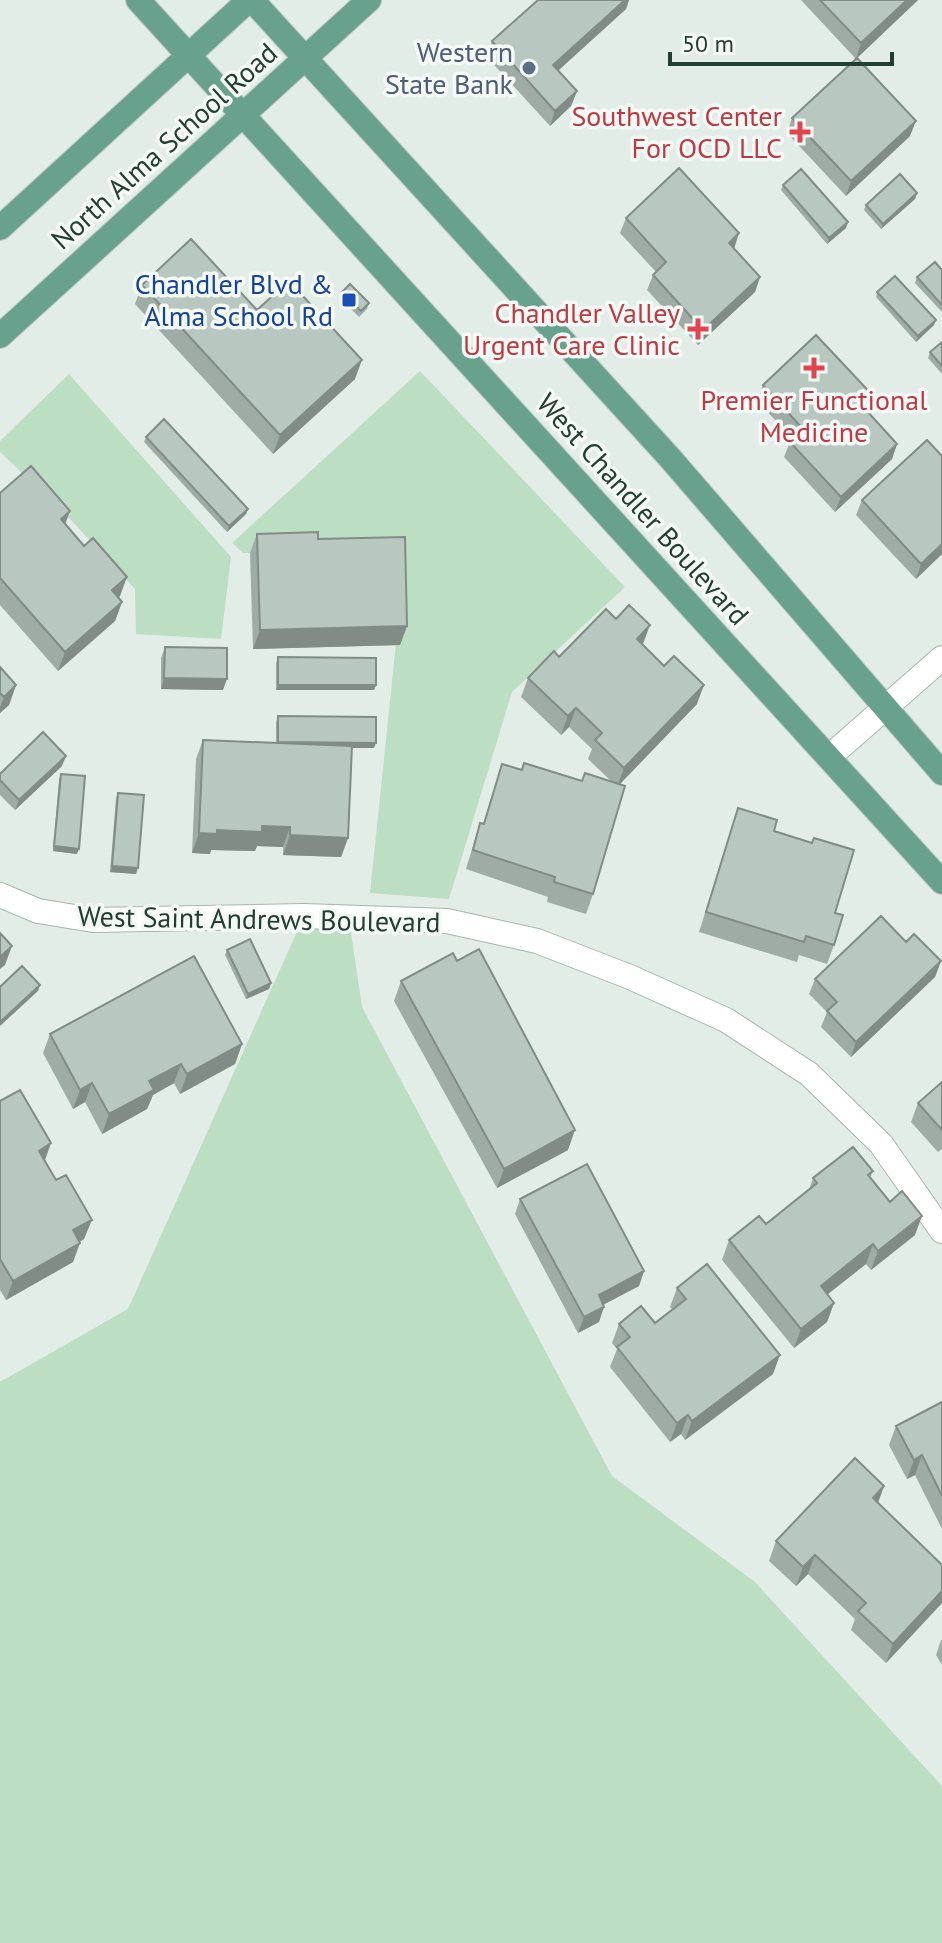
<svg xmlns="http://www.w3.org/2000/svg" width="942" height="1943" font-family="'PT Sans',sans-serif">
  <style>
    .green { fill: #bcdec2 }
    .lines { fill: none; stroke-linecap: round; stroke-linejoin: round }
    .minor-casing { stroke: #a6b5ae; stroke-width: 26 }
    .major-casing { stroke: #c1c9c6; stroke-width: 26 }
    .minor { stroke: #fff; stroke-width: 24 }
    .major { stroke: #68a28e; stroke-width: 24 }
    .wall { fill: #9eaca5 }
    .shaded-wall { fill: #818c86 }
    .building { fill: #b8c8c0; stroke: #818c86; stroke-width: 2 }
    .service-dot { fill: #5c6f8a; stroke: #f4f9f6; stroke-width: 3 }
    .health-dot { fill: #e0444e; stroke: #f4f9f6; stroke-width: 3 }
    .transit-dot { fill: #1a4fb4; stroke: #f4f9f6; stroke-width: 3 }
    .labels { text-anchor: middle; stroke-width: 7; stroke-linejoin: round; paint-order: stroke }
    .service-label { font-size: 28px; fill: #4e5e75; stroke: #f4f9f6; text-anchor: end }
    .health-label { font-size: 28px; fill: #be3a42; stroke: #f4f9f6; text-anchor: end }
    .street-label { font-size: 28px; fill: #233e34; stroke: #f4f9f6 }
    .transit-label { font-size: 28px; fill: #164399; stroke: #f4f9f6; text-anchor: end }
  </style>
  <rect width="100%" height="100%" fill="#e3ede8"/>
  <path class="green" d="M420 371 625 587 512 692 449 899 370 893 405 557 243 553 232 543Z
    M69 374 231 557 221 639 136 634 135 589 70 519 0 452V441Z
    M304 916 349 919 362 1007 612 1476 755 1582 942 1786V1943H0V1382L128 1309Z"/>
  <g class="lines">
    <defs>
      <path id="minor" d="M829 757 942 658
        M0 895 38 911 93 920 304 916 447 921 537 941 630 977 726 1020 809 1074 881 1144 942 1231"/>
      <path id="major" d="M138 0 942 882
        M252 0 670 458 942 773
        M0 228 249 0
        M0 336 369 0"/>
    </defs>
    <use href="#minor" class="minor-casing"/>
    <use href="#major" class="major-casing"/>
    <use href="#minor" class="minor"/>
    <use href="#major" class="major"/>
  </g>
  <path class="wall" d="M538 0H629L626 9 558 70 577 91 571 106 550 126 486 56 492 41Z
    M801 0H918L856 59Z
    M792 118 910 136 846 196 787 133Z
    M783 185 846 228 827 244 781 190Z
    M917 193 915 199 881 229 864 210 866 205Z
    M626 218 734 249 760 277 755 292 698 345 647 290 653 275 656 272 620 233Z
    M942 270V312L915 283 917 277Z
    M142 285 257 310 355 379 273 454 135 304Z
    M342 292 369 303 367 309 359 317 340 298Z
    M877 292 934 325 916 342 876 297Z
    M942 342V374L928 358 930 352Z
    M763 385 871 415 897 444 892 459 835 512 784 457 790 442 793 439 757 401Z
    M146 437 248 509 246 514 227 532 144 442Z
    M942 456V554L916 579 856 515 862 500Z
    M0 493 65 524 120 596 118 598 122 602 115 621 58 671 0 605Z
    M257 534 318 539 407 626 400 645 253 649 250 553Z
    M643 645 697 704 620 784 593 894 586 914 547 902 548 897 466 869 480 823 483 824 502 764 521 770 524 763 582 781H611L588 759 592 749 569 727 561 735 521 697 528 678 559 657Z
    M165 647 223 690 161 689V658Z
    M278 657 376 685 374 690H276V663Z
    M0 667 16 685 9 705 0 713Z
    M278 716 374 748H351L348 838 341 857 283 855V847L257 846 255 851 211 850 210 854 192 853 196 759 203 740 276 743V722Z
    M62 766 15 810 0 795V774Z
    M61 774 77 854 53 851 59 779Z
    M118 793 136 874 110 872 116 798Z
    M738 808 774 831 835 913 834 945 827 964 799 955 797 962 699 932Z
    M906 942 941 961 935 977 851 1057 821 1027 827 1012 809 994 815 979Z
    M227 950 271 983 269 989 246 999 225 955Z
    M457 961 568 1150 497 1188 394 1001 401 981Z
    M50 1034 242 1044 235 1064 180 1094 174 1083 153 1095 147 1109 102 1134 85 1102 73 1109 43 1053Z
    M942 1082V1149L938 1152 911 1122 918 1103Z
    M0 1101 45 1161 84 1239 79 1242 73 1262 6 1300 0 1290Z
    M873 1171 870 1178 915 1235 871 1270 866 1264 828 1294 834 1303 827 1322 794 1348 722 1260 729 1240 766 1224 809 1190 813 1178Z
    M520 1199 644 1271 639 1286 603 1305 599 1322 578 1333 515 1214Z
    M677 1288 773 1374 685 1440 681 1434 670 1442 610 1367 617 1349 612 1343 619 1324 655 1323 672 1309 670 1307Z
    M942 1402V1529L915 1475 907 1479 889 1445 896 1426Z
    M884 1486 878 1503 942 1565V1603L886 1663 851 1630 855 1619 808 1574 796 1586 769 1561 776 1541Z
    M941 1640H942V1665L936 1655Z"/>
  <path class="shaded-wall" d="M625 0H629L626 9 548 80 553 65Z
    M907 0H918L856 59 861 43Z
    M577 91 571 106 550 126 555 111Z
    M916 121 910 136 846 196 851 181Z
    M917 193 915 199 881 229 883 224Z
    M848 222 846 228 827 244 829 238Z
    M739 233 734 249 729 243Z
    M760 277 755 292 698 345 703 330Z
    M936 320 934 325 916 342 918 336Z
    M362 360 355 379 273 454 280 435Z
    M877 400 871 415 866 410Z
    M897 444 892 459 835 512 841 497Z
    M248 509 246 514 227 532 229 526Z
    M70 511 63 530 61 519Z
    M942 544V554L916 579 921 564Z
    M127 577 120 596 105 609 112 590Z
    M122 602 115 621 58 671 65 652Z
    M650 625 643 644 630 658 637 639Z
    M407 626 400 645 253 649 260 630Z
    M164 678 227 679 223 690 161 689Z
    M16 685 9 705 0 713V707L4 697Z
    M278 685H376L374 690H276Z
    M704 685 697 704 617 787 624 768Z
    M576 708 569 727 561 735 568 716Z
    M278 742 376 743 374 748H276Z
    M66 756 62 766 15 810 19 800Z
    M262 826 290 827 283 847 257 846 255 851 211 850 210 854 192 853 199 833 217 830Z
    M290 835 348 838 341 857 283 855Z
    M54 846 79 849 77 854 53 851Z
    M112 866 138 868 136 874 110 872Z
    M12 946 5 965 0 969V957Z
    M941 961 935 977 851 1057 856 1042Z
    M271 983 269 989 246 999 248 994Z
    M40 985 38 991 0 1026V1022Z
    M242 1044 235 1064 180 1094 187 1074Z
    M181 1064 174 1083 153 1095 147 1109 102 1134 109 1114 149 1081Z
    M92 1083 85 1102 73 1109 80 1090Z
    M575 1130 568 1150 497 1188 504 1169Z
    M51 1143 44 1163 39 1151Z
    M922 1216 915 1235 871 1270 878 1251Z
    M92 1220 84 1239 66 1250 73 1230Z
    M80 1243 73 1262 6 1300 13 1281Z
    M873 1244 866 1264 814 1305 821 1286Z
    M644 1271 639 1286 593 1310 599 1295Z
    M834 1303 827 1322 794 1348 801 1329Z
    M604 1307 599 1322 578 1333 584 1317Z
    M780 1355 773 1374 685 1440 692 1421Z
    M688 1415 681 1434 670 1442 677 1423Z
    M922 1455 915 1475 907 1479 914 1460Z
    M884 1486 877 1505 873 1498Z
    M815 1555 808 1574 796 1586 803 1567Z
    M942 1591V1603L886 1663 893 1644Z"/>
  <path class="building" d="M538 0H625L553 65 577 91 555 111 492 41Z
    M820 0H907L861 43Z
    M857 58 916 121 851 181 792 118Z
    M679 168 739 233 729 243 760 277 703 330 653 275 666 262 626 218Z
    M801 169 848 222 829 238 783 185Z
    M900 174 917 193 883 224 866 205Z
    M191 239 257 310 289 281 362 360 280 435 142 285Z
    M935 262 942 270V305L917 277Z
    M895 276 936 320 918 336 877 292Z
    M350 284 369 303 361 311 342 292Z
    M816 335 877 400 866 410 897 444 841 497 790 442 803 429 763 385Z
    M942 342V366L930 352Z
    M164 419 248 509 229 526 146 437Z
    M927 440 942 456V544L921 564 862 500Z
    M31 466 70 511 61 519 84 546 93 538 127 577 112 590 122 602 65 652 0 578V493Z
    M318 532V539L405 537 407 626 260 630 257 534Z
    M629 605 650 625 637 639 664 666 674 656 704 685 624 768 595 740 602 733 576 708 568 716 528 678 554 651 559 657 606 609 616 619Z
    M165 647 227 648V679L164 678Z
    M278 657 376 658V685H278Z
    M0 667 16 685 4 697 0 693Z
    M278 716 376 717V743L278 742Z
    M43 732 66 756 19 800 0 780V774Z
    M203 740 352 746 348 838 290 835V827L262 826V832L217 830V834L199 833Z
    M524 763 582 781 585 773 625 786 593 894 554 882 555 877 473 850 480 823 484 824 502 764 522 770Z
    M61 774 85 776 79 849 54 846Z
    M118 793 144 795 138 868 112 866Z
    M738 808 777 820 774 831 812 843 814 838 854 850 835 913 843 915 834 945 806 936 804 942 706 912Z
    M881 916 906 942 914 934 941 961 856 1042 827 1011 837 1002 815 979Z
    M0 933 12 946 0 957Z
    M250 939 271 983 248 994 227 950Z
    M479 949 575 1130 504 1169 401 981 453 953 457 961Z
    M194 956 242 1044 187 1074 181 1064 149 1081 154 1090 109 1114 92 1083 80 1090 50 1034Z
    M22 966 40 985 0 1022V987Z
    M942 1082V1130L918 1103Z
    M20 1090 51 1143 39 1151 56 1180 66 1175 92 1220 73 1230 80 1243 13 1281 0 1259V1101Z
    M853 1147 873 1171 868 1175 890 1202 902 1191 922 1216 878 1251 873 1244 821 1286 834 1303 801 1329 729 1240 759 1216 766 1224 817 1183 813 1178Z
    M587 1164 644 1271 599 1295 604 1307 584 1317 520 1199Z
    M707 1264 780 1355 692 1421 688 1415 677 1423 617 1347 630 1337 619 1324 641 1306 655 1323 686 1299 677 1288Z
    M942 1402V1496L922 1455 914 1460 896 1426Z
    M855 1458 884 1486 873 1498 942 1565V1591L893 1644 858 1611 866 1603 815 1555 803 1567 776 1541Z"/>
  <circle class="service-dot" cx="529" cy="68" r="8"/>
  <g class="health-dot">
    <path d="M796 120h8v8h8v8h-8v8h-8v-8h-8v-8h8z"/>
    <path d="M694 317h8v8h8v8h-8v8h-8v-8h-8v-8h8z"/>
    <path d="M810 356h8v8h8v8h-8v8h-8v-8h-8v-8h8z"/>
  </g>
  <rect class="transit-dot" x="341" y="292" width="16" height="16" rx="4"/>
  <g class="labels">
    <g class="service-label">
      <text x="513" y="62">Western<tspan x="513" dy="32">State Bank</tspan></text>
    </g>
    <g class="health-label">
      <text x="782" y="126">Southwest Center<tspan x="782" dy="32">For OCD LLC</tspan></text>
      <text x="680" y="323">Chandler Valley<tspan x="680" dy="32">Urgent Care Clinic</tspan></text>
      <text x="814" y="410" text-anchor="middle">Premier Functional<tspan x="814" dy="32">Medicine</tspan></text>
    </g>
    <g class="street-label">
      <text transform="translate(164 146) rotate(-42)" y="10">North Alma School Road</text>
      <text transform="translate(643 509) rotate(48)" y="10">West Chandler Boulevard</text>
      <text transform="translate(259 919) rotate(1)" y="10">West Saint Andrews Boulevard</text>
    </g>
    <g class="transit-label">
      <text x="333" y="294">Chandler Blvd &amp;<tspan x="333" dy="32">Alma School Rd</tspan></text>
    </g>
  </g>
  <path d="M670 52v12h222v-12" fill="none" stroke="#233e34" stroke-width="4"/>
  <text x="682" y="52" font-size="24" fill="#233e34" stroke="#f4f9f6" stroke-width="6" paint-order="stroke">50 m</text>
</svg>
